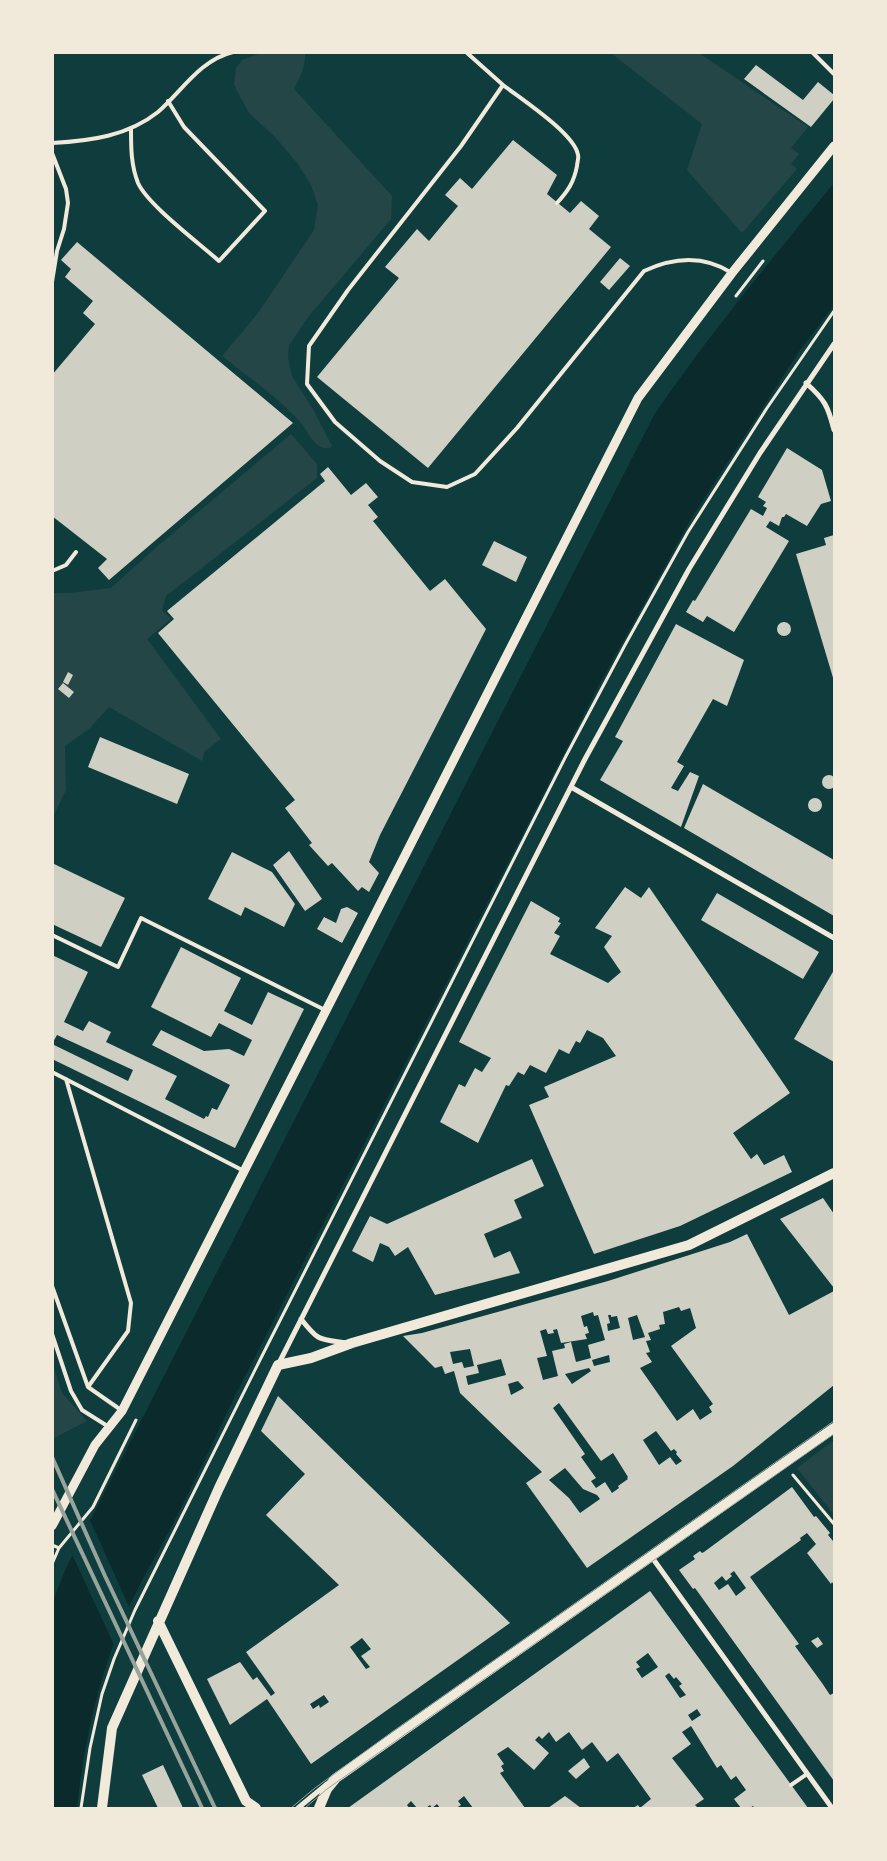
<svg xmlns="http://www.w3.org/2000/svg" width="887" height="1861" font-family="'Crimson Pro',serif">
  <style>
    .green { fill: #244646 }
    .water { fill: #0a2a2b }
    .pier { fill: #0f3d3e }
    .building { fill: #cfcfc3; fill-rule: evenodd }
    .lines { fill: none; stroke-linecap: round; stroke-linejoin: round }
    .path { stroke: #f1e9da; stroke-width: 3 }
    .service { stroke: #f1e9da; stroke-width: 4 }
    .minor { stroke: #f1e9da; stroke-width: 5 }
    .tertiary { stroke: #f1e9da; stroke-width: 9 }
    .secondary { stroke: #f1e9da; stroke-width: 10 }
    .tram { stroke: #97a49c; stroke-width: 1 }
    .rail { stroke: #97a49c; stroke-width: 4 }
  </style>
  <rect width="100%" height="100%" fill="#0f3d3e"/>
  <path class="green" d="M264 52 305 53C306 66 300 77 294 89L392 196 391 219 309 316 289 345 288 358 292 376 314 411 332 446 330 448C314 450 309 432 300 422 278 397 248 377 222 356L258 313 314 230 318 205 311 185 298 164 275 137 249 113 234 85 236 68 242 60Z
    M611 53H699L808 127 791 148 799 154 791 164 797 169 742 233 687 170 702 124Z
    M291 434 317 464V478L166 596 162 610 171 619 147 639 221 739 205 751 202 761 109 707 90 728 65 746 66 790 53 817V593H70L111 588 160 544Z
    M52 1362 62 1393 87 1421 54 1438 52 1435Z
    M834 1440V1515L797 1468Z"/>
  <path class="water" d="M834 183V305L798 353 691 519 600 683 235 1396C214 1440 194 1483 172 1526 152 1563 130 1599 116 1638 95 1693 83 1750 77 1808H53V1601L66 1568 654 415C709 334 773 258 834 183Z"/>
  <path class="pier" d="M89 1518 131 1611 115 1647 71 1552Z"/>
  <path class="building" d="M756 65 803 100 818 82 834 95V99L811 127 744 79Z
    M513 140 557 175 547 194 570 213 581 201 599 216 589 229 611 247 428 468 317 377 399 278 385 267 417 229 429 241 458 206 445 195 460 178 472 189Z
    M77 242 293 423 109 580 98 568 107 559 52 516V375L95 324 83 313 93 301 65 277 71 269 61 260Z
    M620 258 630 266 609 290 600 282Z
    M787 448 822 470 831 501 821 504 807 526 786 514 784 517H782L779 526 770 521 766 527 789 541 734 632 707 616 703 622 686 612 693 600 695 601 751 509 763 516 767 508 763 506 766 502 758 497Z
    M328 467 351 495 366 483 378 497 368 505 378 517 373 521 430 591 445 579 486 629 380 835 369 862 379 873 369 892 362 887 358 891 332 863 328 866 309 845 312 843 285 808 295 800 158 633 174 619 167 611 325 481 320 474Z
    M834 535V681L796 554 826 545 824 538Z
    M494 541 527 557 516 582 482 565Z
    M777 629a7 7 0 1 1 14 0a7 7 0 1 1-14 0Z
    M676 624 744 660 727 706 713 699 677 762 684 766 671 788 678 791 690 772 699 776 681 827 600 780 623 741 615 737Z
    M68 672 73 675 68 685 63 682Z
    M63 683 74 692 69 698 58 689Z
    M100 737 189 774 177 804 88 767Z
    M822 782a7 7 0 1 1 14 0a7 7 0 1 1-14 0Z
    M703 784 834 860V916L684 828Z
    M808 805a7 7 0 1 1 14 0a7 7 0 1 1-14 0Z
    M289 851 322 899 305 911 273 865Z
    M232 852 272 872 295 904 284 927 245 907 241 916 208 899Z
    M52 863 125 898 101 947 52 924Z
    M625 887 641 898 649 887 790 1093 733 1133 751 1159 757 1154 764 1165 784 1155 792 1172 680 1226 594 1254 529 1105 549 1097 544 1087 616 1056 603 1038 587 1030 580 1043 576 1041 569 1054 559 1049 546 1073 530 1065 524 1075 518 1072 509 1086 506 1085 478 1143 440 1122 459 1084 465 1087 475 1068 482 1072 491 1058 459 1042 531 901 560 918 558 922 561 923 554 933 560 936 550 954 608 983 621 972 604 947 612 936 595 928Z
    M717 893 819 952 803 979 701 920Z
    M347 907 358 913 342 943 317 929 324 917 336 923 341 909Z
    M181 947 241 978 224 1011 252 1025 268 992 304 1009 235 1148 52 1059V1044L128 1081 133 1070 57 1035 52 1044V955L88 972 64 1022 83 1031 89 1021 111 1032 106 1042 177 1076 165 1099 204 1119 206 1116 208 1117 212 1108 217 1110 230 1085 152 1045 161 1030 204 1051 229 1049 244 1056 252 1040 219 1023 211 1037 151 1007Z
    M834 970V1062L794 1039Z
    M532 1159 544 1186 514 1200 522 1218 484 1234 494 1258 510 1251 520 1273 435 1295 408 1247 395 1256 389 1247 380 1243 373 1262 352 1251 370 1216 387 1224Z
    M823 1198 834 1214V1288L780 1219Z
    M747 1234 789 1315 834 1291V1385L733 1466 587 1568 526 1483 542 1472 460 1393 454 1371 445 1374 442 1366 435 1368 403 1336 422 1333 608 1281 730 1242ZM679 1307 681 1311 690 1308 696 1328 671 1346 713 1404 709 1407 712 1412 700 1420 693 1409 677 1421 640 1368 652 1362 646 1353 650 1352 646 1341 651 1340 648 1333 660 1329 659 1325 665 1324 663 1312ZM593 1312 594 1316 598 1315 605 1340 588 1345 591 1358 576 1362 571 1342 564 1344 565 1348 552 1351 558 1376 543 1380 537 1358 547 1356 540 1331 546 1329 548 1334 554 1333 553 1330 557 1329 561 1343 587 1339 585 1334 589 1333 587 1326 584 1327 581 1316ZM608 1315H611V1317L617 1316 620 1328 608 1331 607 1324 610 1323ZM637 1315 645 1337 633 1340 628 1318ZM470 1349 474 1366 464 1368 462 1362 453 1364 450 1352ZM609 1355 610 1362 594 1366 592 1360ZM501 1359 506 1375 468 1385 466 1376 479 1373 477 1365ZM589 1368 591 1371 572 1384 565 1374ZM518 1381 524 1388 511 1395 508 1384ZM559 1403 601 1461 613 1453 628 1477 627 1478 628 1479 618 1486 619 1488 612 1493 605 1482 596 1488 591 1481 596 1478 581 1457 585 1454 553 1408ZM656 1431 671 1451 674 1449 677 1452 676 1454 682 1461 676 1465 670 1457 659 1465 643 1440ZM565 1468 583 1489 597 1495 600 1499 580 1513 569 1498 549 1480Z
    M278 1396 510 1623 311 1764 267 1699 230 1725 207 1679 240 1662 253 1680 257 1677 271 1696 275 1693 246 1652 339 1585 266 1515 305 1474 261 1431ZM362 1638 371 1649 361 1656 370 1667 366 1669 350 1647ZM324 1695 329 1702 320 1708 319 1705 313 1709 310 1704Z
    M792 1487 814 1517 816 1516 830 1533 828 1535 833 1541 834 1539V1585L832 1582 831 1584 807 1553 816 1544 807 1533 800 1538 801 1540 750 1577 799 1644 795 1646 822 1683 830 1695 834 1693V1781L695 1588 693 1589 679 1570 695 1559 693 1556 700 1551 702 1553 704 1552ZM734 1571 746 1588 736 1596 728 1584 719 1590 714 1583 722 1576 726 1581 732 1576 730 1574Z
    M650 1591 808 1808H755L753 1806 750 1808H741L734 1799 746 1790 736 1776 731 1780 721 1765 717 1768 691 1726 682 1732 691 1744 672 1758 704 1799 695 1805 698 1808H633L638 1805 640 1808 651 1799 618 1753 607 1762 592 1742 582 1750 569 1732 556 1742 549 1732 542 1739 539 1736 535 1740 549 1753 534 1770 508 1747 497 1754 504 1764 501 1766 504 1771 500 1773 525 1808H473L464 1796 458 1801 461 1805 456 1808H440L437 1804 432 1808 430 1805 426 1808H417L411 1801 407 1805 409 1808H348ZM648 1653 658 1667 642 1678 636 1669 640 1667 636 1662ZM669 1673 674 1679 676 1677 682 1684 679 1686 686 1695 680 1698 665 1676ZM697 1709 701 1715 692 1721 688 1715Z
    M818 1637 823 1644 817 1648 811 1641Z
    M584 1758 590 1767 576 1779 568 1771Z
    M163 1765 183 1808H158L142 1775Z
    M565 1796 581 1808H548Z"/>
  <g class="lines">
    <path class="path" d="M736 296 763 261
      M793 1475 834 1524
      M52 1545 59 1548
      M52 1564 59 1548 93 1507 136 1420
      M81 1808 90 1748 102 1694 114 1659 135 1610 261 1358 566 756 625 645 688 532 767 408 834 311"/>
    <path class="service" d="M466 52 503 85 461 146 348 290 309 346 307 384 335 422 380 461 412 482 447 487 475 474 517 428 644 271C674 257 704 255 732 273
      M812 52 834 74
      M503 85C520 98 575 134 578 155 579 158 577 163 577 166 574 182 568 191 557 203
      M131 129C131 148 131 165 138 183 148 205 199 243 219 261L265 211 184 127 168 101
      M52 143C90 141 128 136 158 112 182 91 200 60 233 52
      M52 153 66 189 68 203 64 229 57 251 52 282
      M52 571 66 565 76 552
      M52 935 118 967 141 918 325 1010
      M52 1072 244 1171
      M66 1079 131 1303 128 1331 88 1387
      M52 1286 88 1387 121 1410
      M52 1334 71 1391 82 1410 109 1427
      M791 1785 807 1774"/>
    <path class="minor" d="M806 383C825 400 828 406 834 430
      M571 787 834 938
      M301 1319C319 1342 319 1339 347 1343
      M278 1365 585 759 689 569 760 453 834 344
      M651 1556 832 1808
      M298 1808 327 1784"/>
    <path class="tertiary" d="M52 1526 95 1445 122 1411 638 398 732 273 834 146"/>
    <path class="secondary" d="M158 1621 246 1801 256 1808
      M102 1808 112 1728 219 1488 278 1365 311 1358 352 1343 689 1245 834 1173
      M319 1808 327 1789 336 1778 834 1428"/>
    <path class="tram" d="M291 1808 315 1788 392 1732 834 1421
      M305 1808 327 1789 834 1434"/>
    <path class="rail" d="M52 1457 105 1576 215 1808
      M52 1489 202 1808"/>
  </g>
  <rect width="887" height="1861" fill="none" stroke="#f1e9da" stroke-width="108"/>
</svg>
